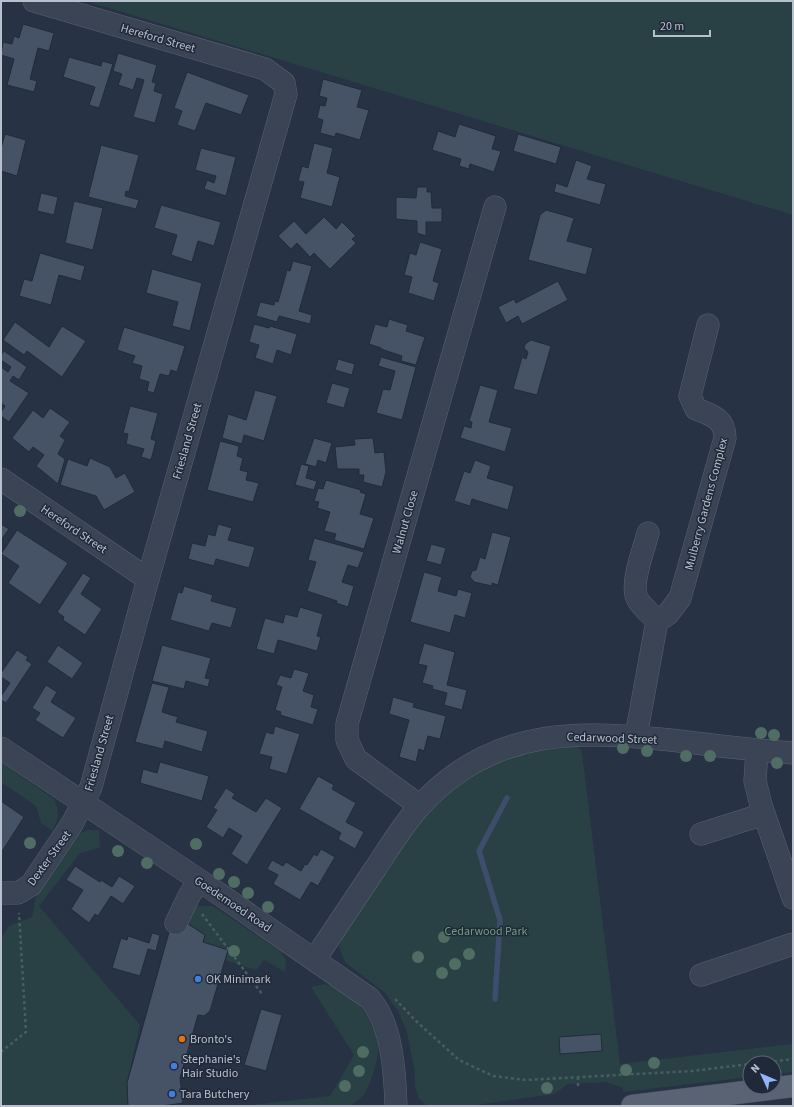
<svg xmlns="http://www.w3.org/2000/svg" width="794" height="1107" font-family="'Source Sans 3',sans-serif">
  <style>
    .green { fill: #294145 }
    .lines { fill: none; stroke-linecap: round; stroke-linejoin: round }
    .stream { stroke: #3d4e6d; stroke-width: 5.5 }
    .building { fill: #465266; stroke: #222b3b }
    .minor-casing { stroke: #5a6271; stroke-width: 23 }
    .major-casing { stroke: #454d5d; stroke-width: 23 }
    .path { stroke: #475e61; stroke-width: 2.5; stroke-dasharray: 3 3; stroke-linecap: butt }
    .minor { stroke: #3b4454; stroke-width: 22 }
    .major { stroke: #596373; stroke-width: 22 }
    .tree { fill: #4f6d63 }
    .shop-dot { fill: #3f7fe0; stroke: #202939; stroke-width: 1.5 }
    .food-dot { fill: #e8710a; stroke: #202939; stroke-width: 1.5 }
    .labels { text-anchor: middle; stroke-width: 3; stroke-linejoin: round; paint-order: stroke }
    .street-label { font-size: 12px; fill: #b9c0cd; stroke: #202939 }
    .park-label { font-size: 12px; fill: #6f9e7c; stroke: #202939 }
    .poi-label { font-size: 12px; fill: #b9c0cd; stroke: #202939; text-anchor: start }
  </style>
  <rect width="100%" height="100%" fill="#273244"/>
  <path class="green" d="M86 1H793V215Z
    M575 744 582 752 620 1064 793 1044V1072L774 1074V1063H750V1077L623 1092V1088L606 1082 568 1084 554 1094 469 1106H427L419 1099 415 1087V1073L407 1032 398 1011 385 993 345 962 339 947 345 932C385 871 423 796 493 763 518 751 547 748 575 744Z
    M1 762 54 799C60 812 59 819 52 831L41 823 36 806 1 782Z
    M87 830H99L100 847 79 854 39 906 140 1025 127 1083 128 1106H1V938L9 926 32 917 37 891 73 837Z
    M198 906H213L280 951 286 960 285 972 264 960 256 970 225 960 203 942 205 935 185 922 189 913Z
    M324 984C353 991 373 1016 378 1045 379 1058 372 1079 366 1091 364 1096 356 1101 351 1106H243L330 1096 354 1055 311 987Z"/>
  <g class="lines">
    <path class="stream" d="M495 999 500 920 479 851 507 798"/>
  </g>
  <path class="building" d="M23 24 54 33 49 51 38 48 30 79 37 81 34 92 7 85 14 59 1 55 3 42 12 44 14 36 19 38Z
    M118 53 157 65 152 82 156 83 154 91 163 94 155 123 133 117 144 80 137 78 133 90 118 85 122 74 113 71Z
    M69 57 101 66 102 61 113 64 99 108 89 105 95 87 63 77Z
    M187 72 249 95 241 115 206 103 195 131 177 125 182 111 174 108Z
    M323 79 362 90 357 107 369 110 360 140 336 133 335 137 320 133 323 120 317 118 320 105 325 106 327 98 319 96Z
    M459 124 496 136 492 149 501 151 494 172 470 164 469 169 459 166 461 159 432 150 438 131 455 137Z
    M5 134 26 140 17 176 1 171V148Z
    M518 134 561 147 556 164 513 151Z
    M314 143 333 148 327 173 340 177 332 207 300 198 304 182 298 181 302 166 308 168Z
    M101 145 139 155 129 192 126 191 125 196 139 200 136 209 88 197Z
    M201 148 236 157 226 196 204 189 207 180 214 183 216 176 195 170Z
    M576 160 592 166 587 179 606 184 600 205 554 192 556 183 567 187Z
    M417 187H427V192H431L432 208H442V222H426V236L417 233V221L396 219V197L416 198Z
    M41 193 58 197 54 215 37 211Z
    M74 201 103 208 93 250 65 243Z
    M161 205 221 222 214 246 198 241 192 262 171 255 177 235 154 228Z
    M546 210 574 218 567 241 593 248 586 275 528 260 540 215Z
    M324 217 336 229 342 222 356 236 352 239 356 243 330 269 314 253 310 257 297 243 291 249 278 236 294 221 306 234Z
    M420 242 442 249 433 281 439 283 434 301 408 293 412 277 404 275 410 253 416 255Z
    M40 253 85 266 81 281 59 275 51 305 19 296 24 279 32 281Z
    M293 261 312 266 299 311 312 315 310 324 279 316 277 322 256 316 260 302 274 305 275 301 278 302 287 270 290 271Z
    M152 269 202 283 190 331 172 326 178 302 146 293Z
    M558 281 568 300 522 324 518 316 506 323 498 307 514 299 516 303Z
    M389 319 408 325 406 331 425 337 416 365 401 361 402 356 381 349V348L369 344 375 324 387 327Z
    M15 322 49 347 62 326 86 341 62 377 27 351 24 355 3 340Z
    M254 324 269 328 270 326 297 334 291 355 277 350 273 364 255 358 259 345 249 342Z
    M124 327 185 346 177 372 171 370 169 376 160 374 154 393 147 391 149 382 139 379 142 366 132 363 135 356 117 350Z
    M531 340 551 346 537 395 513 389 522 357 526 359 528 352 524 348 525 344Z
    M4 351 27 367 19 380 13 376 10 381 29 393 9 422 1 416V412L5 406 1 403V367L8 372 11 367 1 360V355Z
    M381 357 416 367 402 420 376 413 383 389 390 390 395 371 378 366Z
    M338 359 355 364 352 375 335 370Z
    M332 383 350 388 344 408 326 403Z
    M480 385 498 390 489 422 512 428 505 452 460 438 464 426 471 428 472 422 469 421Z
    M255 390 277 396 264 441 244 435 242 444 222 438 228 414 246 420Z
    M130 406 158 413 151 439 156 441 151 460 141 457 144 449 126 444 128 434 123 433Z
    M50 408 70 422 60 436 65 440 58 454 65 459 58 484 36 466 44 455 33 447 29 452 12 438 33 410 43 418Z
    M314 438 332 443 326 463 318 460 316 467 305 464Z
    M373 438 375 453 384 452 386 472 382 487 363 482 364 475H359V469H337L335 447 355 445 354 439Z
    M220 441 239 446 237 456 243 458 240 470 248 472 246 480 259 483 253 502 207 490Z
    M90 458 110 467 116 478 125 473 135 492 104 510 96 496 60 485 68 459 87 466Z
    M475 460 491 466 487 478 514 486 508 510 472 499 470 506 454 501 464 471 470 473Z
    M301 464 309 466 306 478 317 481 314 490 295 485Z
    M326 480 361 490 360 492 366 494 360 514 374 518 364 549 334 540 336 534 324 531 330 512 317 508 319 502 314 501 318 488 323 489Z
    M1 524 9 529 1 540Z
    M218 524 232 528 228 540 255 547 249 568 216 559 214 566 188 559 192 543 205 546 208 534 215 536Z
    M17 530 68 563 40 605 8 583 19 566 1 554Z
    M492 532 511 537 498 585 492 583V586L474 582 470 577 472 571 476 570 480 557 485 559Z
    M314 538 364 552 358 568 348 565 342 582 354 586 348 607 336 603 337 601 307 591 316 562 308 560Z
    M431 544 446 548 441 565 426 561Z
    M424 572 442 577 438 591 456 596 458 589 472 593 465 618 455 615 450 633 410 622Z
    M83 573 91 578 81 594 102 609 85 635 63 620 64 617 57 612Z
    M184 586 213 595 211 601 237 608 231 628 212 623 209 631 170 620 178 592 182 593Z
    M300 607 323 614 317 636 321 637 317 651 278 640 274 654 256 649 265 618 283 623 285 614 297 617Z
    M424 643 455 652 447 685 467 690 462 710 444 705 447 693 432 689 433 686 422 683 427 666 418 664Z
    M58 645 83 663 72 679 47 662Z
    M162 645 211 658 205 678 210 679 208 687 186 681 184 689 152 681Z
    M17 650 28 657 26 660 32 664 6 703 1 700V696L10 683 1 677V673Z
    M294 669 309 673 303 691 314 695 311 707 318 709 313 725 280 715 281 712 275 710 282 687 276 685 280 675 291 678Z
    M152 683 169 687 162 712 178 717 176 722 208 731 202 752 165 741 163 749 135 742Z
    M46 685 57 692 51 702 76 718 63 738 35 720 40 713 32 708Z
    M393 697 414 703 413 707 446 716 440 739 428 736 424 751 419 749 416 762 399 757 409 720 389 714Z
    M275 726 300 734 287 774 269 769 272 757 259 754 266 732 273 734Z
    M160 762 209 776 202 801 140 783 143 769 157 773Z
    M318 776 334 785 332 789 356 803 346 822 364 832 355 849 338 839 341 833 299 809Z
    M226 788 235 794 232 798 256 812 266 798 282 808 247 865 231 854 242 836 229 828 223 838 206 827 217 810 213 808Z
    M1 801 24 817 1 853Z
    M321 849 335 857 318 886 311 882 300 900 273 884 278 875 267 869 272 860 283 866 286 862 301 871 305 864 307 865 314 854 317 856Z
    M75 866 100 882 101 880 112 887 119 876 135 886 123 904 111 896 98 916 95 914 89 923 71 909 83 890 66 880Z
    M185 922 205 935 203 942 228 950 210 1011 204 1016 198 1015 180 1078 183 1103 162 1106H128L127 1083 171 925Z
    M152 933 160 935 156 951 148 949 140 976 112 968 121 938 127 940 128 936 149 943Z
    M261 1009 282 1015 266 1071 244 1065Z
    M601 1034 602 1051 560 1054 559 1037Z"/>
  <g class="lines">
    <defs>
      <path id="minor" d="M1 479 148 579
        M648 533C644 549 629 586 638 600 643 608 651 614 657 621
        M636 736 657 621 668 614 680 598 725 438C725 419 712 415 696 409L690 396 708 325
        M1 748 199 880 369 998C392 1023 395 1072 396 1106
        M757 750 755 781 761 805 793 898
        M420 806 356 759 347 740V724L495 207
        M701 834 764 814
        M1 893H18L31 885 72 824 91 787 148 579 286 94 284 83 265 69 34 1
        M176 923 189 896 199 880
        M315 959C335 929 355 899 375 869 389 848 402 826 419 807 492 726 579 730 679 741 717 746 755 750 793 753
        M701 975 793 944"/>
      <path id="major" d="M632 1106 793 1086"/>
    </defs>
    <use href="#minor" class="minor-casing"/>
    <use href="#major" class="major-casing"/>
    <path class="path" d="M202 914 262 994
      M395 999 416 1021 459 1060 493 1076 526 1080 692 1071 750 1064
      M1 1052 26 1032 19 913
      M762 1063 793 1059
      M578 1077V1089"/>
    <use href="#minor" class="minor"/>
    <use href="#major" class="major"/>
  </g>
  <g class="tree">
    <circle cx="20" cy="511" r="6"/>
    <circle cx="761" cy="733" r="6"/>
    <circle cx="774" cy="735" r="6"/>
    <circle cx="623" cy="748" r="6"/>
    <circle cx="647" cy="751" r="6"/>
    <circle cx="686" cy="756" r="6"/>
    <circle cx="710" cy="756" r="6"/>
    <circle cx="777" cy="763" r="6"/>
    <circle cx="30" cy="843" r="6"/>
    <circle cx="196" cy="844" r="6"/>
    <circle cx="118" cy="851" r="6"/>
    <circle cx="147" cy="863" r="6"/>
    <circle cx="219" cy="874" r="6"/>
    <circle cx="234" cy="882" r="6"/>
    <circle cx="248" cy="893" r="6"/>
    <circle cx="268" cy="907" r="6"/>
    <circle cx="444" cy="937" r="6"/>
    <circle cx="234" cy="951" r="6"/>
    <circle cx="469" cy="954" r="6"/>
    <circle cx="418" cy="957" r="6"/>
    <circle cx="455" cy="964" r="6"/>
    <circle cx="442" cy="973" r="6"/>
    <circle cx="363" cy="1052" r="6"/>
    <circle cx="654" cy="1063" r="6"/>
    <circle cx="626" cy="1070" r="6"/>
    <circle cx="359" cy="1071" r="6"/>
    <circle cx="345" cy="1086" r="6"/>
    <circle cx="547" cy="1088" r="6"/>
  </g>
  <g class="shop-dot">
    <circle cx="198" cy="979" r="4"/>
    <circle cx="174" cy="1066" r="4"/>
    <circle cx="172" cy="1094" r="4"/>
  </g>
  <circle class="food-dot" cx="182" cy="1039" r="4"/>
  <g class="labels">
    <g class="street-label">
      <text transform="translate(158 38) rotate(16)" y="4">Hereford Street</text>
      <text transform="translate(187 441) rotate(-74)" y="4">Friesland Street</text>
      <text transform="translate(706 504) rotate(-75)" y="4">Mulberry Gardens Complex</text>
      <text transform="translate(405 522) rotate(-74)" y="4">Walnut Close</text>
      <text transform="translate(74 529) rotate(34)" y="4">Hereford Street</text>
      <text transform="translate(612 738) rotate(2)" y="4">Cedarwood Street</text>
      <text transform="translate(99 753) rotate(-74)" y="4">Friesland Street</text>
      <text transform="translate(49 858) rotate(-54)" y="4">Dexter Street</text>
      <text transform="translate(233 904) rotate(34)" y="4">Goedemoed Road</text>
    </g>
    <g class="park-label">
      <text x="486" y="935">Cedarwood Park</text>
    </g>
    <g class="poi-label">
      <text x="206" y="983">OK Minimark</text>
      <text x="190" y="1043">Bronto's</text>
      <text x="182" y="1063">Stephanie's<tspan x="182" dy="14">Hair Studio</tspan></text>
      <text x="180" y="1098">Tara Butchery</text>
    </g>
  </g>
  <rect width="794" height="1107" fill="none" stroke="#b9c0cd" stroke-width="4"/>
  <g transform="translate(762 1075) rotate(314)"><circle r="19" fill="#202939" stroke="#5d6574"/>
  <path d="M0-3L7 15L0 10L-7 15Z" fill="#91b5fa"/>
  <text y="-6" font-size="11" font-weight="bold" text-anchor="middle" fill="#b9c0cd">N</text>
  </g>
  <path d="M654 30v6h56v-6" fill="none" stroke="#b9c0cd" stroke-width="2"/>
  <text x="660" y="30" font-size="12" fill="#b9c0cd" stroke="#202939" stroke-width="3" paint-order="stroke">20 m</text>
</svg>
